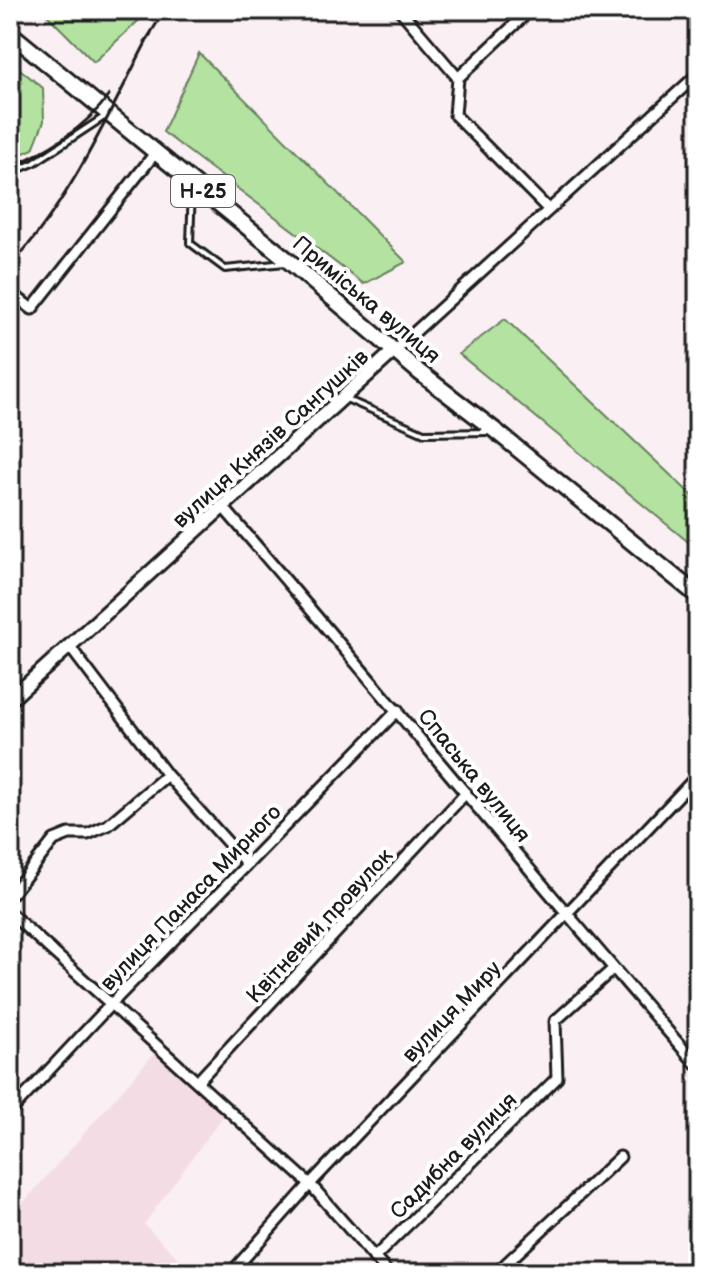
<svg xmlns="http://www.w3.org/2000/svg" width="708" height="1283" font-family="'Balsamiq Sans',sans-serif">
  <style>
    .built { fill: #f4dce5 }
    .green { fill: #b3e2a1; stroke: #687f5e; stroke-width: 2 }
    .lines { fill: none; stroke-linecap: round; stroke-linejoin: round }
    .lane-casing { stroke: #1c1c1c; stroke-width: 10 }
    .street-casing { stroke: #1c1c1c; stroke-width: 15 }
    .secondary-casing { stroke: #1c1c1c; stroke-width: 18 }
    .primary-casing { stroke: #1c1c1c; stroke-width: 20 }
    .lane { stroke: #fff; stroke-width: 4 }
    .street { stroke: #fff; stroke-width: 9 }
    .secondary { stroke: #fff; stroke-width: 12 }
    .primary { stroke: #fff; stroke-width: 14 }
    .rail { stroke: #1c1c1c; stroke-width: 3 }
    .labels { text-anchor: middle; stroke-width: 8; stroke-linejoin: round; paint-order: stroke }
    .shield { fill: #fff; stroke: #606060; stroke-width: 2 }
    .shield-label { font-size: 20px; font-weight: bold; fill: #1c1c1c }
    .street-label { font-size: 22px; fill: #1c1c1c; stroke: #fff }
  </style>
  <rect width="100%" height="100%" fill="#faeff3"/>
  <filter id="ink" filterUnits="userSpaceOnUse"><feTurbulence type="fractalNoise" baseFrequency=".0125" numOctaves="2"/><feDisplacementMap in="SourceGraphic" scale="16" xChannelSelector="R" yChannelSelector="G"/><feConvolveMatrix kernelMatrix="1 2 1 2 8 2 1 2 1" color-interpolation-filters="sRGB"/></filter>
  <g filter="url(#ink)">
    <path class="built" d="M160 1047 228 1109 144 1224 193 1273H10V1218Z"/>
    <path class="green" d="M42 10H150L94 62Z
      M199 53 406 262 364 284 163 132Z
      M10 61 43 88 44 121 33 149 10 159Z
      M505 319 698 501V550L459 354Z"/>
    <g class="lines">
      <defs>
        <path id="lane" d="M10 173 34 163 107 115
          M192 188 190 243 225 269 285 263
          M346 399 424 433 490 432"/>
        <path id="street" d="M400 10 458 78 455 115 549 210
          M458 78 530 10
          M10 292 32 309 156 152
          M394 351 698 74
          M223 507C383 692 537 882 698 1066
          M167 775 247 864
          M10 896 54 840 69 834H88L108 825 167 775 70 647
          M10 913 310 1184 388 1273
          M198 1081 466 793
          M10 1112 112 1003 398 710
          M374 1258 557 1078 555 1021 613 969
          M231 1273 310 1184 698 775
          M496 1273 620 1157"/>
        <path id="secondary" d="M10 700 394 351"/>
        <path id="primary" d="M10 33 290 262 419 372 497 432 698 596"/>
      </defs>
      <use href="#lane" class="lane-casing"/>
      <use href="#street" class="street-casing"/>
      <use href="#secondary" class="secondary-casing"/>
      <use href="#primary" class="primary-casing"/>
      <use href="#lane" class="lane"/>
      <use href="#street" class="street"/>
      <use href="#secondary" class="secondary"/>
      <use href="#primary" class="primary"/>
      <path class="rail" d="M145 42 165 10
        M10 167C46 152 86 128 109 95
        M10 266C72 200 109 112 151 33"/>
    </g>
  </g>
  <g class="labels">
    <rect class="shield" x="171" y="175" width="64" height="32" rx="6"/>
    <g class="shield-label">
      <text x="203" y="198">Н-25</text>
    </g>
    <g class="street-label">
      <text transform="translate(367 299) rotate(40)" y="8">Приміська вулиця</text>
      <text transform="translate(270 438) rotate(-42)" y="8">вулиця Князів Сангушків</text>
      <text transform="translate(475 775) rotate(51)" y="8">Спаська вулиця</text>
      <text transform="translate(190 897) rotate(-46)" y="8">вулиця Панаса Мирного</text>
      <text transform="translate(319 925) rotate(-47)" y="8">Квітневий провулок</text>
      <text transform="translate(451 1011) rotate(-46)" y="8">вулиця Миру</text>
      <text transform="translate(453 1155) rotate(-45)" y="8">Садибна вулиця</text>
    </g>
  </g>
  <rect width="708" height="1283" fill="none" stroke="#fff" stroke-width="40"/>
  <rect x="20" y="20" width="668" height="1243" fill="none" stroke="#1c1c1c" stroke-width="3" filter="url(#ink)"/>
</svg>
